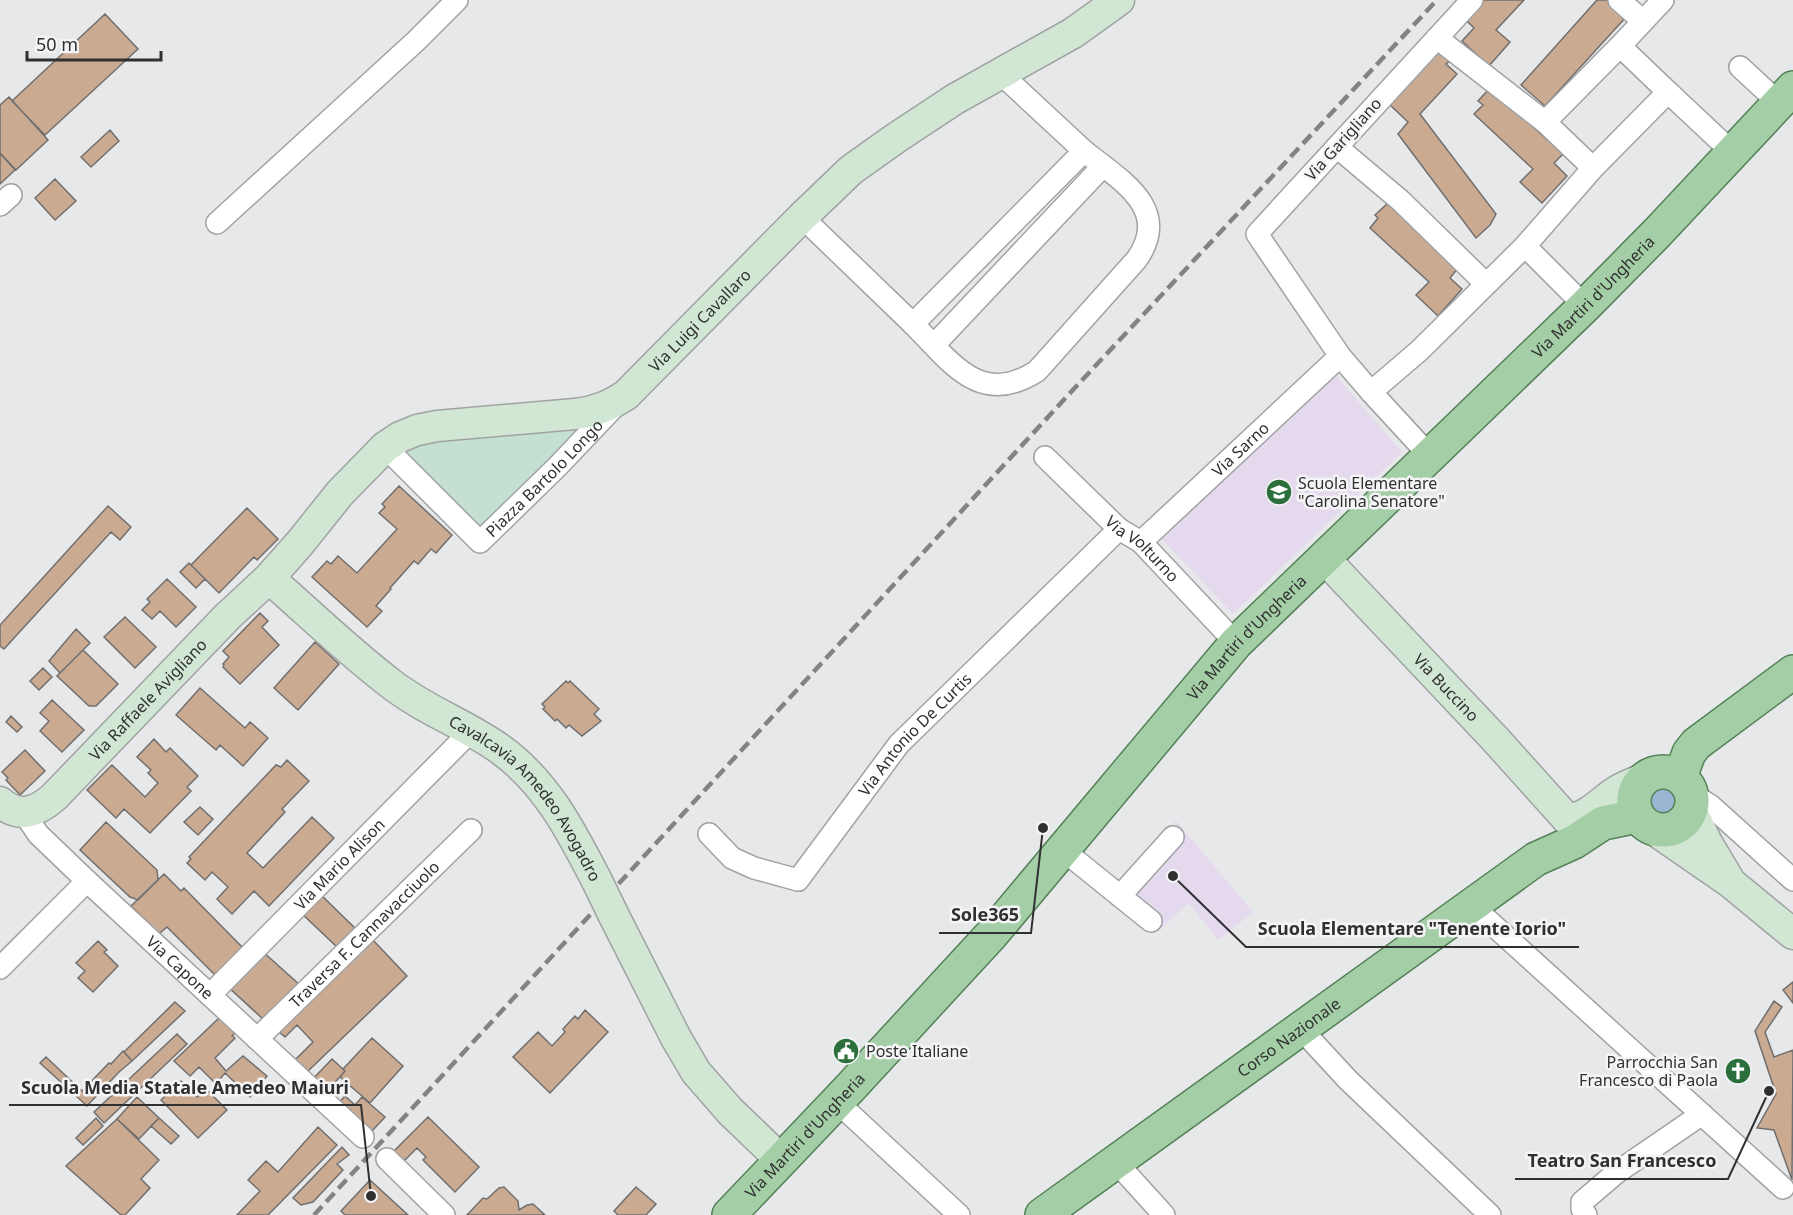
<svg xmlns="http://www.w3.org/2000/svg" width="1793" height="1215" font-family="'Noto Sans',sans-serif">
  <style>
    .education { fill: #e5d9ed }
    .green { fill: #c3e0d1 }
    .water { fill: #9ab6d2 }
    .building { fill: #cbaa92; stroke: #716f6e; stroke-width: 1.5 }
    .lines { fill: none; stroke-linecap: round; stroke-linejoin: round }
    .street-casing { stroke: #a1a2a4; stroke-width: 24 }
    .secondary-casing { stroke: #a1a2a4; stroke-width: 33 }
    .primary-casing { stroke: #548157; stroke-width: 36 }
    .street { stroke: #fff; stroke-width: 21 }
    .secondary { stroke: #d1e6d3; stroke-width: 30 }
    .primary { stroke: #a4cea6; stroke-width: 33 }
    .rail { stroke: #838385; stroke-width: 4.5; stroke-dasharray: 12 6; stroke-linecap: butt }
    .secondary-bridge-casing { stroke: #a1a2a4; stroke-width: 33; stroke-linecap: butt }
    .secondary-bridge { stroke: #d1e6d3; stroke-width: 30 }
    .labels { text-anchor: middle; stroke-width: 5; stroke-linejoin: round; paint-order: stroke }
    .street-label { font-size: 16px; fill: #303031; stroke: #f5f5f7 }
    .poi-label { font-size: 16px; fill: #303031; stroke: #f5f5f7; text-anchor: start }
    .leader { fill: none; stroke: #303031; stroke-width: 2 }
    .callout-dot { fill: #303031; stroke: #f5f5f7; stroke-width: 2 }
    .callout-label { font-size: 18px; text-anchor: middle; font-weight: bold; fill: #303031; stroke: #f5f5f7; stroke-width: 5; stroke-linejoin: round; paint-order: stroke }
  </style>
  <rect width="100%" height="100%" fill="#e7e8ea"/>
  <path class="education" d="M1329 368 1402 452 1233 614 1156 533Z
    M1176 821 1253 912 1218 940 1189 903 1157 932 1076 867 1115 885Z"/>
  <path class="green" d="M583 427 478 533 399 453 423 444Z"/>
  <path class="water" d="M1647 802a16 16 0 1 1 32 0a16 16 0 1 1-32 0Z"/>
  <path class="building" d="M1483 0H1524L1496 30 1510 42 1489 66 1462 41 1474 28 1465 19Z
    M1597 0H1607L1626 17 1545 106 1521 85Z
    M105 14 138 49 45 135 12 101Z
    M1437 52 1450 61 1446 64 1457 74 1420 114 1496 214 1490 225 1476 238 1398 134 1408 122 1389 104Z
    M1490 88 1563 154 1554 163 1567 176 1542 203 1520 182 1533 169 1474 114 1483 105 1478 101Z
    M9 97 48 140 16 170 0 153V105Z
    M110 130 119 141 91 167 81 157Z
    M0 153 15 170 0 184Z
    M55 179 76 201 55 220 35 198Z
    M1388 203 1458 268 1450 278 1462 289 1438 316 1416 295 1429 282 1370 228 1378 218 1375 215Z
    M399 486 452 535 436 553 431 549 418 564 414 561 390 588 391 589 376 606 382 611 367 627 312 577 327 561 331 564 338 556 357 573 397 529 379 513 385 507 382 504Z
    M108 506 131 527 120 540 111 532 4 649 0 646V625Z
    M247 508 278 539 257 560 254 557 219 593 191 565Z
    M189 563 205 579 196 588 180 572Z
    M167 579 196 607 176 627 160 611 152 619 142 610 150 602 147 599Z
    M260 613 268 621 262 627 279 645 240 684 223 667 224 665 223 664 229 657 223 651Z
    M125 617 156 647 135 668 104 637Z
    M76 629 90 643 60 673 49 661Z
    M315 642 339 664 298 710 274 688Z
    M83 650 118 684 96 706H89L57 676Z
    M43 668 52 677 39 690 30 681Z
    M566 681 568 683 570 681 599 709 594 714 601 721 582 736 569 725 566 728 557 719 555 721 543 709 545 707 542 704Z
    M200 688 245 728 250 722 268 738 243 766 220 745 216 750 176 715Z
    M52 700 84 730 62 752 40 731 49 721 40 713Z
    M11 716 22 727 17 732 6 722Z
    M154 739 166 752 170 748 198 776 187 787 191 791 150 833 124 809 116 818 87 790 112 765 145 797 158 783 148 773 151 770 137 757Z
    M25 750 45 771 20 795 6 780 8 778 2 772Z
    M287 760 309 781 282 809 285 812 247 853 263 868 312 817 334 838 269 906 254 891 232 914 217 899 228 887 212 872 205 880 187 863 191 859 189 857 276 765 281 767Z
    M200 807 213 819 198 835 184 822Z
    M106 822 157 870 158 880 138 900 130 897 80 850Z
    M164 874 181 891 184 888 244 949 216 976 167 927 159 934 131 906Z
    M318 892 356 929 338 948 299 911Z
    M372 939 407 976 305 1074 293 1062 313 1042 297 1025 285 1037 277 1030Z
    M98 941 107 950 104 952 118 966 93 992 78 978 85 971 76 963Z
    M262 951 301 986 264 1020 226 985Z
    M1793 982V1003L1783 990Z
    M1774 1001 1782 1007 1765 1032 1774 1057 1793 1050 1792 1180 1774 1130 1757 1128 1776 1094 1755 1031Z
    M175 1002 185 1011 132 1061 124 1052Z
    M585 1010 608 1032 550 1093 513 1057 538 1032 552 1046 565 1032 563 1029 575 1016 578 1019Z
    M219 1018 235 1033 232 1036 235 1038 215 1058 226 1071 243 1056 267 1076 250 1097 225 1073 216 1084 199 1067 190 1076 174 1061Z
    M177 1034 187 1044 104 1123 94 1112Z
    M372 1038 403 1066 370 1103 340 1077 345 1071 343 1069Z
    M123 1051 132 1061 119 1072 87 1106 40 1063 46 1057 82 1091 109 1063 111 1064Z
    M332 1059 345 1071 323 1096 309 1083Z
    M181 1081 197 1097 206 1089 227 1110 198 1138 161 1100Z
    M345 1096 355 1105 362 1097 385 1117 372 1131 362 1122 357 1127 335 1107Z
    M137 1097 159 1118 139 1139 117 1119Z
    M428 1117 479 1167 455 1192 423 1160 426 1157 417 1148 404 1161 394 1151Z
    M96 1118 103 1126 83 1145 76 1138Z
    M159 1118 179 1136 171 1144 151 1126Z
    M117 1119 159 1160 141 1179 150 1188 125 1215H121L66 1166Z
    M318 1127 337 1145 268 1215H237L260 1191 248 1180 266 1161 278 1172Z
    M342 1147 349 1155 337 1164 343 1170 313 1202 301 1205 293 1198Z
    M370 1180 408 1215H345L341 1211Z
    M504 1187 518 1201 519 1210 527 1205 533 1204 545 1215H467L483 1198 487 1199 499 1188Z
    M636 1187 656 1204 646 1215H618L614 1211Z"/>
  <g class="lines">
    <defs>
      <g id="street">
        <path d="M1472 0 1257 234 1340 356 1371 392 1420 350 1525 246 1593 168 1668 92 1620 46 1545 122 1593 168"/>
        <path d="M1619 0 1643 21"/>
        <path d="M1437 38 1545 122"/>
        <path d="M1620 46 1663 0"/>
        <path d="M1740 67 1779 103"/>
        <path d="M1668 92 1733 153"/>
        <path d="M1337 147 1401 201 1486 284"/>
        <path d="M0 205 11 195"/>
        <path d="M802 217 913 324 1084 151 1000 73"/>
        <path d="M217 223 416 41 457 0"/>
        <path d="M1525 246 1585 306"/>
        <path d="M913 324C951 362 980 408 1037 371L1137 259C1172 208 1120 180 1084 151"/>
        <path d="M934 345 1103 166"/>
        <path d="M1371 392 1429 455"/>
        <path id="s1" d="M385 447 480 542 557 467 615 406"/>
        <path id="s2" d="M1045 457 1119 529 1141 542 1236 643"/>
        <path id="s3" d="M1141 542 1340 356"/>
        <path d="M1692 794 1711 806 1793 880"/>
        <path id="s4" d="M24 813 38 834 87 881 363 1137"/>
        <path id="s5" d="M709 834 732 858 754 868 798 880 899 744 1119 529"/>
        <path d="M1063 850 1151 921"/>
        <path d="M1120 896 1173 837"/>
        <path d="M1471 905 1783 1188"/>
        <path d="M0 968 87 881"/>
        <path id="s6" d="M210 995 471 731"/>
        <path d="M1300 1028 1348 1080 1490 1215"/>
        <path id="s7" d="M257 1039 471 830"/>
        <path d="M837 1102 959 1215"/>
        <path d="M387 1159 444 1215"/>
        <path d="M1115 1161 1164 1215"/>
        <path d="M1586 1215 1582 1209V1202L1616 1173 1702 1114"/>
      </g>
      <g id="secondary">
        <path id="s8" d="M1324 558 1496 740 1567 819"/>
        <path id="s9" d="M269 578C309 613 348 651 390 683 424 710 465 724 500 749 547 783 571 831 597 881"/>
        <path id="s10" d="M0 802C19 819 37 812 54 797L227 617 269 578 300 543 340 493 385 447 400 437 417 430 437 426 575 414C595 412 609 406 626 395L802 217 851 170 896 138 955 99 1073 33 1119 0"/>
        <path d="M1691 810 1707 843 1728 878"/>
        <path d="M1567 819C1587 819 1601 801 1617 791 1625 786 1634 783 1643 779"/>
        <path d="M1653 829 1731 883 1793 934"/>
        <path d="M613 914 676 1038 696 1072 730 1111 781 1160"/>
      </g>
      <g id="primary">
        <circle cx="1663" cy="801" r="29"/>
        <path d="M1680 777 1689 753 1696 744 1793 672"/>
        <path id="s11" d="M729 1215 849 1089 992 934 1236 643 1585 306 1657 233 1793 88"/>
        <path id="s12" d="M1042 1215 1536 859 1574 842 1603 823 1637 816"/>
      </g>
    </defs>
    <use href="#street" class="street-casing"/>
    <use href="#secondary" class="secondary-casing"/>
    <use href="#primary" class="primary-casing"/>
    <use href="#street" class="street"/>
    <use href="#secondary" class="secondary"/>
    <use href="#primary" class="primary"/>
    <path class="rail" d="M314 1215 1071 392 1437 0"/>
    <defs>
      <path id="secondary-bridge" d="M597 881 613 914"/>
    </defs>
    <use href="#secondary-bridge" class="secondary-bridge-casing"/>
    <use href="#secondary-bridge" class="secondary-bridge"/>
  </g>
  <defs>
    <symbol id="school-disc" viewBox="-11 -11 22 22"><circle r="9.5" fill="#2b703c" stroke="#f5f5f7"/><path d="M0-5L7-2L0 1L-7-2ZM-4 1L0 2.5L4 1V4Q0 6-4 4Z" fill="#fff"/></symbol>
    <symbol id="civic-disc" viewBox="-11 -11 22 22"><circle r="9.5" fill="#2b703c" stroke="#f5f5f7"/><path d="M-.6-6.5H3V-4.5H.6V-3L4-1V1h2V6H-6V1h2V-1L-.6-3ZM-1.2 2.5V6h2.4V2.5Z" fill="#fff"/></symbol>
    <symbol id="church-disc" viewBox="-11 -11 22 22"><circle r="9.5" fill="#2b703c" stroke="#f5f5f7"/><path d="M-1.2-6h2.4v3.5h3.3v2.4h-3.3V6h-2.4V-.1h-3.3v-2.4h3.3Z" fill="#fff"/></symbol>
  </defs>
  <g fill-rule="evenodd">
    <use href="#school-disc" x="1264" y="477" width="30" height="30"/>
    <use href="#civic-disc" x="831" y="1036" width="30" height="30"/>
    <use href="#church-disc" x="1723" y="1056" width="30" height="30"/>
  </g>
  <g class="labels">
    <g class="street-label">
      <text transform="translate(1343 139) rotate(-48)" y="6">Via Garigliano</text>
      <text dy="6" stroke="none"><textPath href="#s11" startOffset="1262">Via Martiri d'Ungheria</textPath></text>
      <text dy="6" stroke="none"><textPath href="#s10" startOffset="898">Via Luigi Cavallaro</textPath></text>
      <text dy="6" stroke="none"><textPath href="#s3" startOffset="136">Via Sarno</textPath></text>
      <text dy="6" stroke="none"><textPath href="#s1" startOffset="225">Piazza Bartolo Longo</textPath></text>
      <text dy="6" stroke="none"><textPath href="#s2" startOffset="134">Via Volturno</textPath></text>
      <text dy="6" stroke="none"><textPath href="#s11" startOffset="776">Via Martiri d'Ungheria</textPath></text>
      <text dy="6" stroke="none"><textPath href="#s8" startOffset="178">Via Buccino</textPath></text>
      <text dy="6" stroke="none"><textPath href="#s10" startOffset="196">Via Raffaele Avigliano</textPath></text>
      <text dy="6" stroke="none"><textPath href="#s5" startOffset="290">Via Antonio De Curtis</textPath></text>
      <text dy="6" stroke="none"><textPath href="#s9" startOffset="342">Cavalcavia Amedeo Avogadro</textPath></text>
      <text dy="6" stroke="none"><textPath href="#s6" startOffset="184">Via Mario Alison</textPath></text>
      <text dy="6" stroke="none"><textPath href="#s7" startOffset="150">Traversa F. Cannavacciuolo</textPath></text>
      <text dy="6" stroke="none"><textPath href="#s4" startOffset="220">Via Capone</textPath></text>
      <text dy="6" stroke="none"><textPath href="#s12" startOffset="304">Corso Nazionale</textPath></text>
      <text dy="6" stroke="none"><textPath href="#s11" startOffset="110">Via Martiri d'Ungheria</textPath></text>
    </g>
    <g class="poi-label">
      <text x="1298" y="489">Scuola Elementare<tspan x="1298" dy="18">"Carolina Senatore"</tspan></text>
      <text x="866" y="1057">Poste Italiane</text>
      <text x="1718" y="1068" text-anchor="end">Parrocchia San<tspan x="1718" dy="18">Francesco di Paola</tspan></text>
    </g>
  </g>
  <path class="leader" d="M1043 828L1031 933H939M1173 876L1246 947H1579M371 1196L361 1105H9M1769 1091L1728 1179H1515"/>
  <g class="callout-dot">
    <circle cx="1043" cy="828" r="6"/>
    <circle cx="1173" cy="876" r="6"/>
    <circle cx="371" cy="1196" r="6"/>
    <circle cx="1769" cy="1091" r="6"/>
  </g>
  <g class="callout-label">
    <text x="985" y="921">Sole365</text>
    <text x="1412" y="935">Scuola Elementare "Tenente Iorio"</text>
    <text x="185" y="1094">Scuola Media Statale Amedeo Maiuri</text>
    <text x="1622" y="1167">Teatro San Francesco</text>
  </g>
  <path d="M27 51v9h134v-9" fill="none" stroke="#303031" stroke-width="3"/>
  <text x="36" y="51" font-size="18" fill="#303031" stroke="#f5f5f7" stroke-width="4.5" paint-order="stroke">50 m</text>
</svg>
